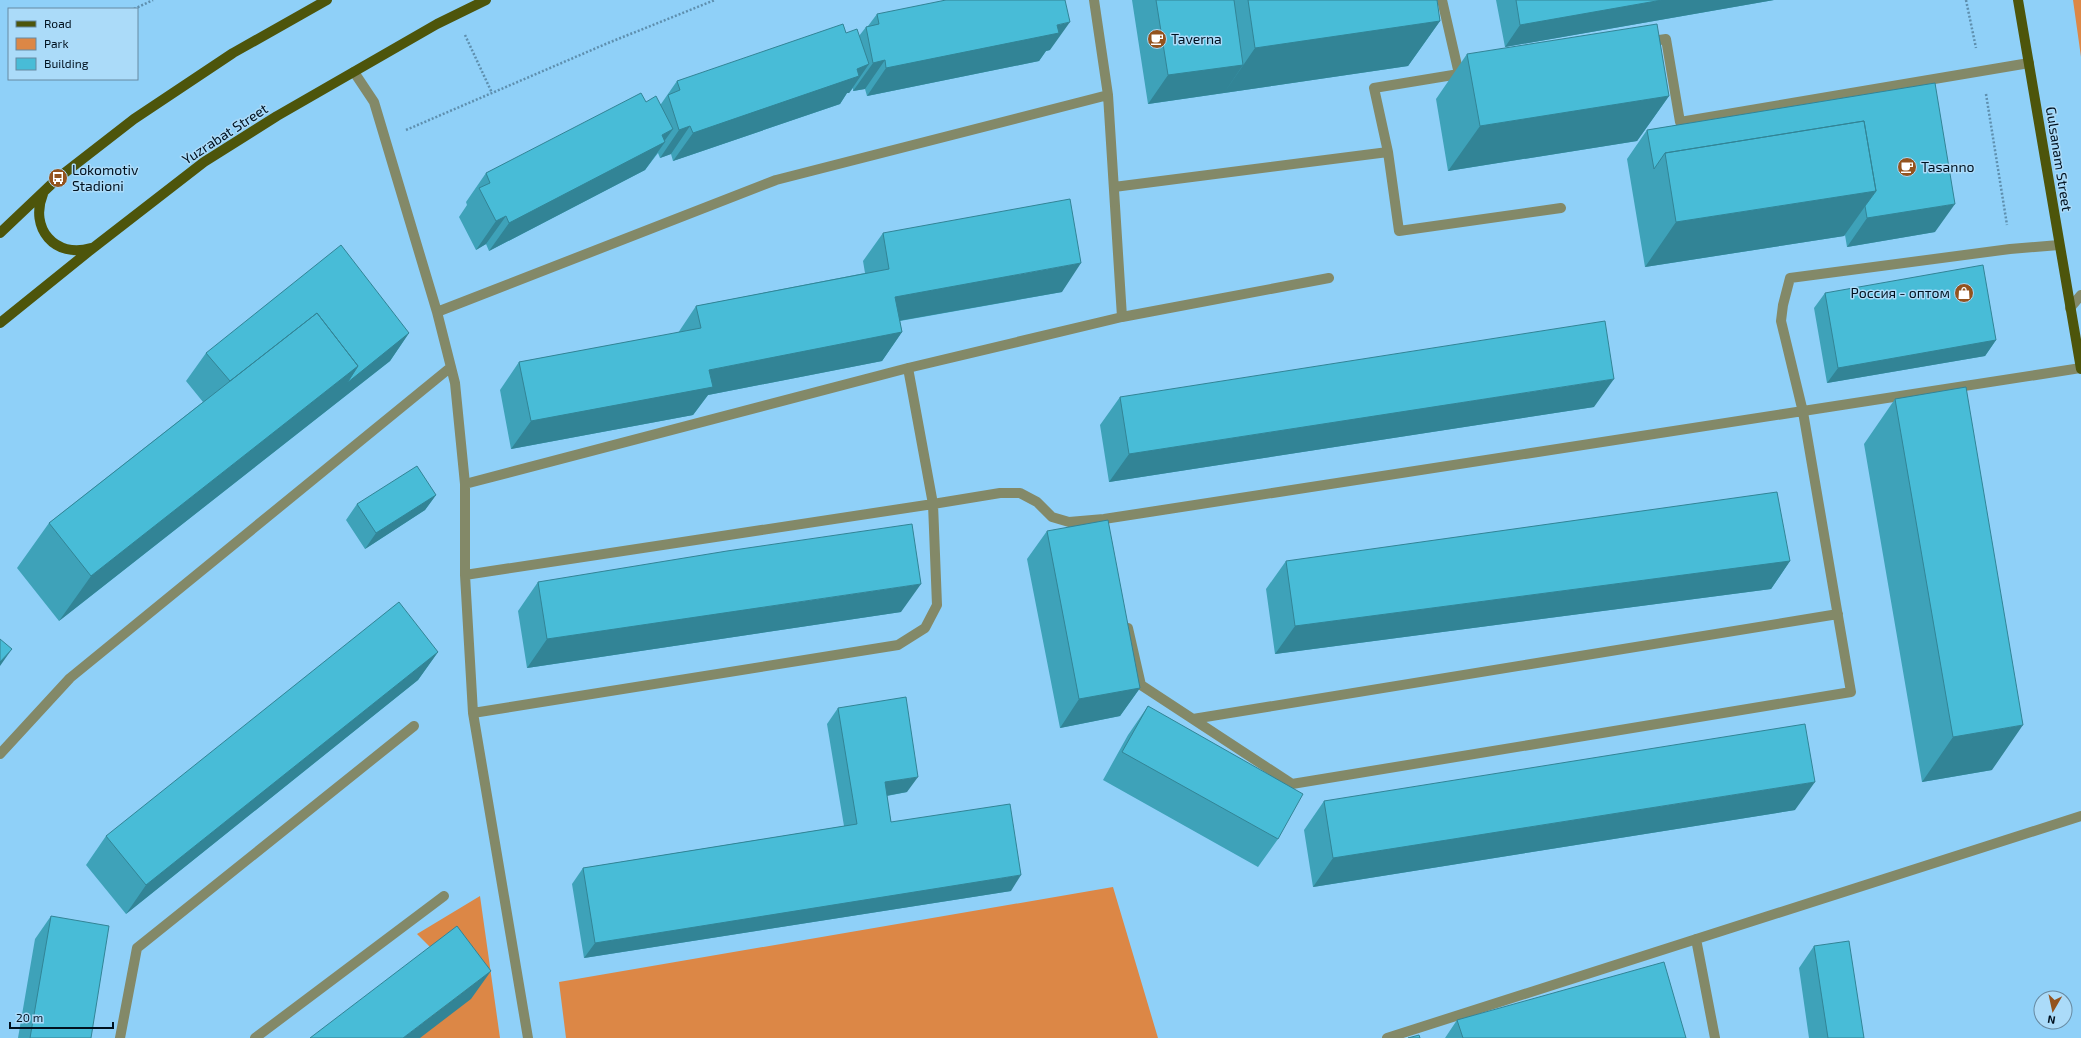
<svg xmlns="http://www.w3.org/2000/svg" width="2081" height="1038" font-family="'Exo 2',sans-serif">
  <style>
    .green { fill: #dc8746 }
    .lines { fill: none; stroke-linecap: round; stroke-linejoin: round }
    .path { stroke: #5e8fae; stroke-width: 2.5; stroke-dasharray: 2 2; stroke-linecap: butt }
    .minor { stroke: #838968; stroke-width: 10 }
    .major { stroke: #4d550b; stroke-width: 10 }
    .wall { fill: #3ea2b9 }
    .shaded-wall { fill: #328496 }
    .building { fill: #48bcd7; stroke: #328496 }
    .labels { text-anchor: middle; stroke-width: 3; stroke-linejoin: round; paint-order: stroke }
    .poi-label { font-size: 14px; fill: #00111f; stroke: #abdbf9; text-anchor: start }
    .street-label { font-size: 14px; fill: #00111f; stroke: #abdbf9 }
  </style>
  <rect width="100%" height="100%" fill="#8fd0f8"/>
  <path class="green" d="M2073 0H2081V57Z
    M1113 887 1158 1038H566L559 982Z
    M480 896 500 1038H420L437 954 417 934Z"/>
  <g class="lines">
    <path class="path" d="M1966 0 1976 48
      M134 9 153 0
      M465 35 492 93
      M1986 94 2007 225
      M406 130 608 43 715 0"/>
    <path class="minor" d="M1442 0 1459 74 1465 73
      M1646 42 1666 39 1680 122 2029 63
      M354 72 374 102 437 312 455 383 465 484V575L473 713 528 1038
      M1108 95 1122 317
      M1388 152 1374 88 1459 74
      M1114 187 1388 152 1399 231 1561 208
      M2070 308 2081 295
      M437 312 776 180 1108 95 1094 0
      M908 368 933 504 1000 493H1020L1037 502 1052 517 1069 522 1104 519 2081 368
      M465 484 908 368 1122 317 1329 278
      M465 575 933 504 937 605 925 628 898 645 473 713
      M1128 628 1141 685 1292 784 1851 692 1803 412 1781 321 1783 305 1790 278 2010 249 2059 245
      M1193 719 1838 614
      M0 754 70 678 451 367
      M1696 939 1715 1038
      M120 1038 137 948 414 726
      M255 1038 444 896
      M1387 1038 2081 816"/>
    <path class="major" d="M2018 0 2081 369
      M43 194C29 228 55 259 91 248
      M0 233 58 178 134 119 233 53 327 0
      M0 323 93 248 204 162 277 116 437 24 486 0"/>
  </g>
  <path class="wall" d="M1132 0H1437L1440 21 1408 66 1148 104Z
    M1496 0H1774L1505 47Z
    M877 14 1050 50 1046 51 1039 61 867 96 865 89 853 91V88L849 93H847L840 104 673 161 671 154 660 158 658 153 645 170 489 251 486 244 476 250 459 217 467 205 466 202 486 173 646 102 661 104 677 81 846 33 859 36 866 27 868 26Z
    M1467 54 1669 96 1637 141 1448 171 1436 99Z
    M1935 83V232L1847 247 1845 235 1844 236 1645 267 1627 159 1647 130Z
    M883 233 1062 292 900 321 902 332 882 361 708 395 693 415 511 449 500 390 519 362 678 333 696 306 865 273 863 261Z
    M1825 293 1996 340 1985 356 1827 383 1814 308Z
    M409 333 390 361 59 621 17 568 49 523 203 402 186 381 206 353Z
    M1120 397 1594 407 1109 482 1100 425Z
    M1895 399 1992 770 1922 782 1864 444Z
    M436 495 425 510 365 549 346 520 357 504Z
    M1047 531 1140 688 1120 716 1060 728 1027 559Z
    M1286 561H1790L1771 589 1275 654 1266 589Z
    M538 582 901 612 527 668 518 611Z
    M438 652 418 680 126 914 86 865 106 836Z
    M1148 706 1278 839 1258 867 1103 780 1128 735Z
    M838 708 907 792 887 796 891 822 1011 891 584 958 572 884 583 868 844 826 827 724Z
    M1324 801 1795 810 1313 887 1304 830Z
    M51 916 91 1038H18L35 939Z
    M1814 946 1864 1038H1809L1799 968Z
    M1457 1020 1686 1038H1445Z"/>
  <path class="shaded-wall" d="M1662 0H1774L1505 47 1520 25Z
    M1440 21 1408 66 1224 93 1255 48Z
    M1070 22 1050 50 1046 51 1039 61 867 96 886 68Z
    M885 60 865 89 853 91 873 63Z
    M869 64 849 93H847L840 104 673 161 693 133Z
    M1243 65 1224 93 1148 104 1168 75Z
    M1669 96 1637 141 1448 171 1480 126Z
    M690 126 671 154 660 158 679 130Z
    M673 129 663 143 665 142 645 170 489 251 509 223Z
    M1876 191 1844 236 1645 267 1676 222Z
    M1955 204 1935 232 1847 247 1867 218Z
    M506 216 486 244 476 250 496 221Z
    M1081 263 1062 292 875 325 895 297Z
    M902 332 882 361 708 395 693 415 511 449 531 421 709 370Z
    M409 333 390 361 59 621 91 576 358 366Z
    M1996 340 1985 356 1827 383 1838 368Z
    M1614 379 1594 407 1109 482 1129 454Z
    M436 495 425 510 365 549 376 533Z
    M1790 561 1771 589 1275 654 1295 626Z
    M921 584 901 612 527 668 547 639Z
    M12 649 0 666V662Z
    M438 652 418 680 126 914 146 885Z
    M1140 688 1120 716 1060 728 1079 699Z
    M2023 725 1992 770 1922 782 1953 737Z
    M918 777 907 792 874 798 885 782Z
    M1815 782 1795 810 1313 887 1333 858Z
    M1021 875 1011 891 584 958 595 943Z
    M491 971 471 999 420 1038H403Z"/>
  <path class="building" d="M946 0H1065L1070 22 1057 25 1059 33 886 68 885 60 873 63 866 27 879 24 877 14Z
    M1156 0H1234L1243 65 1168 75Z
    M1248 0H1437L1440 21 1255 48Z
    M1516 0H1662L1520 25Z
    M843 24 846 33 857 29 869 64 857 69 859 76 693 133 690 126 679 130 668 95 680 90 677 81Z
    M1657 24 1669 96 1480 126 1467 54Z
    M1935 83 1955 204 1867 218 1865 206 1876 191 1864 121 1665 153 1654 169 1647 130Z
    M641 93 646 102 656 96 673 129 662 135 665 142 509 223 506 216 496 221 479 188 490 183 486 173Z
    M1864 121 1876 191 1676 222 1665 153Z
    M1070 199 1081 263 895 297 902 332 709 370 713 387 531 421 519 362 701 328 696 306 889 269 883 233Z
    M341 245 409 333 347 383 358 366 317 313 230 381 206 353Z
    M1983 265 1996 340 1838 368 1825 293Z
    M317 313 358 366 91 576 49 523Z
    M1605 321 1614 379 1129 454 1120 397Z
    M1966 387 2023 725 1953 737 1895 399Z
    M417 466 436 495 376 533 357 504Z
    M1777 492 1790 561 1295 626 1286 561Z
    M1108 520 1140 688 1079 699 1047 531Z
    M912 524 921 584 547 639 538 582 727 551Z
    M399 602 438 652 146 885 106 836Z
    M0 639 12 649 0 662Z
    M906 697 918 777 885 782 891 822 1010 804 1021 875 595 943 583 868 857 824 838 708Z
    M1148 706 1303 794 1278 839 1122 752Z
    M1805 724 1815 782 1333 858 1324 801Z
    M51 916 109 926 91 1038H30Z
    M457 926 491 971 403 1038H310Z
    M1849 941 1864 1038H1828L1814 946Z
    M1664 962 1686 1038H1463L1457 1020Z
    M1419 1035 1420 1038H1408Z"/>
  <defs>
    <symbol id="cafe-disc" viewBox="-11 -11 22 22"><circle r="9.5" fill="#94531e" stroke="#abdbf9"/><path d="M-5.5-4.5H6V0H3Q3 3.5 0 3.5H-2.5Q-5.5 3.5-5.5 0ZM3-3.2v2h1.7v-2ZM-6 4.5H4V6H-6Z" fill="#fff"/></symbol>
    <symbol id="bus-disc" viewBox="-11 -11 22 22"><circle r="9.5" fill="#94531e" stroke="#abdbf9"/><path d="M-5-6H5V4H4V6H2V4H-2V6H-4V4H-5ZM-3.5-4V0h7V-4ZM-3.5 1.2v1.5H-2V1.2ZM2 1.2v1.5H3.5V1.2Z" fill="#fff"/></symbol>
    <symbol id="shop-disc" viewBox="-11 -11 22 22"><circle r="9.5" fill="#94531e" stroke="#abdbf9"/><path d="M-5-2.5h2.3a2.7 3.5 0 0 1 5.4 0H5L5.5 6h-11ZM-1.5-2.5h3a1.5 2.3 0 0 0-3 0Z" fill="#fff"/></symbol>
  </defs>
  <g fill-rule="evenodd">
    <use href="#cafe-disc" x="1146" y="28" width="22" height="22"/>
    <use href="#cafe-disc" x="1896" y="156" width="22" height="22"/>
    <use href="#bus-disc" x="47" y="167" width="22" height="22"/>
    <use href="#shop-disc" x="1953" y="282" width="22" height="22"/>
  </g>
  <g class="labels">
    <g class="poi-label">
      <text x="1171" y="44">Taverna</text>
      <text x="1921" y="172">Tasanno</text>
      <text x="72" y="175">Lokomotiv<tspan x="72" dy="16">Stadioni</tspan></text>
      <text x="1950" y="298" text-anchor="end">Россия - оптом</text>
    </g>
    <g class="street-label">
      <text transform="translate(225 134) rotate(-33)" y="5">Yuzrabat Street</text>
      <text transform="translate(2059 159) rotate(81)" y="5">Gulsanam Street</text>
    </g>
  </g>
  <rect x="8" y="8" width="130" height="72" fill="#abdbf9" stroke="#678aa2"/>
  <rect x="16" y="21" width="20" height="6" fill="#4d550b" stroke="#678aa2"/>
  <text x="44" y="28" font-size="12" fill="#00111f">Road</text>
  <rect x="16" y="38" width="20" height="12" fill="#dc8746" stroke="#678aa2"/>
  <text x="44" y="48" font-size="12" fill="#00111f">Park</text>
  <rect x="16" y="58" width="20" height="12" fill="#48bcd7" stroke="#678aa2"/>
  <text x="44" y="68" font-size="12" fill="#00111f">Building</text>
  <g transform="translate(2053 1010) rotate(189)"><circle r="19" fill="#abdbf9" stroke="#678aa2"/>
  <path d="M0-3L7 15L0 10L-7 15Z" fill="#94531e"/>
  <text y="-6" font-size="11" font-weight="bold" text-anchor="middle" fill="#00111f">N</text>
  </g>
  <path d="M10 1022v6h103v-6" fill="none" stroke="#00111f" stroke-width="2"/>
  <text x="16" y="1022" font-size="12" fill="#00111f" stroke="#abdbf9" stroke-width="3" paint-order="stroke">20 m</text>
</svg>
